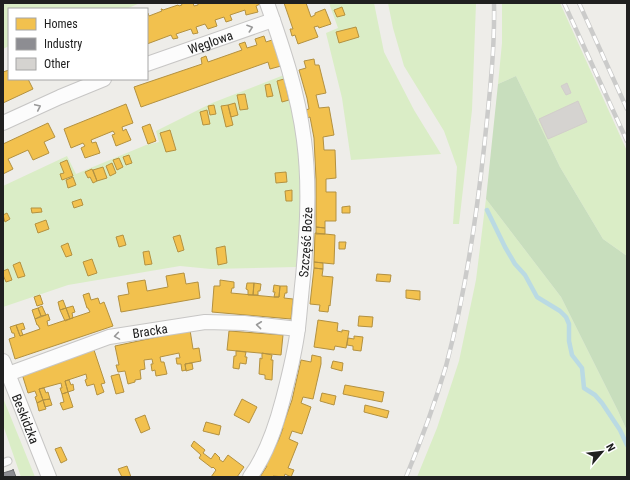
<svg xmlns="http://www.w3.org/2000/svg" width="630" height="480" font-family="'Roboto Condensed',sans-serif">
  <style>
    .grass { fill: #daedc6 }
    .forest { fill: #c8debd }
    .homes { fill: #f2c14e; stroke: #b39140 }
    .industry { fill: #8d8d92; stroke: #6c6c70 }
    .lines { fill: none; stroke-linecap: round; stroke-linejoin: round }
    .stream { stroke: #badae3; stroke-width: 4.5 }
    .building { fill: #d5d3d0; stroke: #d2ceca }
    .service-casing { stroke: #c7c6c5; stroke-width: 9 }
    .minor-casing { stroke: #c7c6c5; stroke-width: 16 }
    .service { stroke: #fcfcfc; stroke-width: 7 }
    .minor { stroke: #fcfcfc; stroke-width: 14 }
    .rail-casing { stroke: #cbcbca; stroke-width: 4.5 }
    .rail { stroke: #fff; stroke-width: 3; stroke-dasharray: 9; stroke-linecap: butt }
    .oneway { stroke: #999 }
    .labels { text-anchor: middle; stroke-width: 4; stroke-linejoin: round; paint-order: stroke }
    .street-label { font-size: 13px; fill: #202020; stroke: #fff }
  </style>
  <rect width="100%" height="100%" fill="#eeede9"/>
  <path class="grass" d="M3 3H140L126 9H9V46L3 49Z
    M329 3H374L384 52 414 110 441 154 351 160 342 98 326 33 338 28Z
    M388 3H476L472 110 459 224H453L457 167 444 131 404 66 393 28Z
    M502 3H560L627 151V256L603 239 560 167 516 76 498 84 502 43Z
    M284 75 293 106 301 175V206L296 267 211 269 180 266 68 285 3 307V186L67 156 76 174 146 145 159 142 156 131 212 103Z
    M486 199 561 297 618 411 627 431V477H417L437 428 459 361 476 280Z
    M3 398 35 477H21L3 425Z"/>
  <path class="forest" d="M516 76 560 167 603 239 627 256V431L618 411 561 297 486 199 498 84Z"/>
  <path class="homes" d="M181 3H193L194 6 198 5V3H260V4L256 6 258 12 246 15 245 10 230 15 232 20 226 22 224 17 215 20 217 26 208 29 205 24 196 27 198 33 193 34 191 29 176 34 178 38 173 39 171 35 147 44V14L148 13 149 16 162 11 161 9H162L163 10 178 5 179 6 182 5Z
    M284 3H306L311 17 315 15V13L325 9 331 24 319 28 318 26 314 27 318 37 298 44 295 35 292 36 290 29H293Z
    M342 7 345 15 337 17 334 10Z
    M356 27 359 37 339 43 336 32Z
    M264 36 266 42 272 40 281 66 270 69 268 62 141 107 134 87 202 64 201 58 206 56 208 62 242 50 239 44 245 42 247 48 257 45 255 39Z
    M314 59 315 65H319L326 93 316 95 319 108 329 107 334 135 323 137 324 150H335L336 178 326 179V192H336V221H325V228L316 227V179L314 138 310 117 307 118 305 110 309 109 307 98 299 70 306 68 304 61Z
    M9 70V79H28L33 89 3 103V72Z
    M284 79 289 100 282 102 277 81Z
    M270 84 273 96 267 97 265 85Z
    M245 94 248 109 240 110 237 95Z
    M235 103 238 115 231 117 228 105Z
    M126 104 133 123 122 127 123 131 126 129 131 140 116 146 112 135 115 134 113 131 91 140 92 143 96 142 100 153 85 158 81 148 85 146 83 143 71 148 64 129Z
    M214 105 216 114 210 115 208 106Z
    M228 105 233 125 226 127 221 106Z
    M207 110 210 124 203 125 200 112Z
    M48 123 55 137 44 142 49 153 33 160 28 150 8 159 13 169 3 174V144Z
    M150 124 156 141 148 144 142 127Z
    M170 130 176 150 166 152 160 133Z
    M129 155 132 163 126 165 123 157Z
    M119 158 123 167 117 170 113 160Z
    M67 160 73 176 62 180 60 174 64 173 60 163Z
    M112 163 116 173 110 176 106 166Z
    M103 167 107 178 97 181 93 170Z
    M92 169 97 181 93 183 90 177 88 178 85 172Z
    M286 172 287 182 276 183 275 173Z
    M73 177 76 185 68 188 66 180Z
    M292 190V201H286L285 191Z
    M81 199 83 205 74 208 72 202Z
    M350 206V213H342V207Z
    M31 208H41L42 212 32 213Z
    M7 213 10 219 5 222 3 215Z
    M46 220 49 229 38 233 35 224Z
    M316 227 325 228V234H316Z
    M315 233 335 235 334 264 314 262Z
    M123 235 126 245 119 247 116 237Z
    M180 235 184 250 178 252 173 237Z
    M339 242H346L345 249H339Z
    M68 243 72 255 66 257 61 246Z
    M225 246 227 263 218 265 216 248Z
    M149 251 152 264 145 265 143 252Z
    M92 259 97 273 88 276 83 262Z
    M20 262 25 276 18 278 13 265Z
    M314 262 323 263V269L314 268Z
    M314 268 323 269 322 276 333 277 330 306 329 305 328 312 319 311 320 305 310 304Z
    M8 269 12 280 6 282 3 275V271Z
    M184 273 186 284 198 282 200 298 121 312 118 296 129 294 127 283 145 280 147 291 168 287 166 276Z
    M377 274 391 275 390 282 376 281Z
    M220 280 234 282V288H232L231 293 274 297H279L280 286H287V293H285L284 298 293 299 291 319 212 312 214 286H220Z
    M247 283H254L253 295H248V290L246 289Z
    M254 283 261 284 260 291H258V295H253Z
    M274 285 280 286 279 297H274L275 292H273Z
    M406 290 420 291V300L406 298Z
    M89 293 91 300 98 298 100 304 104 302 113 326 15 359 9 339 15 337 14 333H12L10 327 16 325 20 336 40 329 38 325H37L35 319 46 315 48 314 50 320 47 321 48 326 90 312 88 308H87L83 295Z
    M40 295 43 304 37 306 34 297Z
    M63 300 66 308 60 310 58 302Z
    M42 306 46 315 41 316 38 308Z
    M73 306 75 312 72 313 73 318 70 319 66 308Z
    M38 308 41 316 35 319 32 310Z
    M66 308 70 319 65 321 60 310Z
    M359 316 373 317 372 327 358 326Z
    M318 320 338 323 337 331 342 332V330L349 331 346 348 335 346 334 350 314 347Z
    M23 323 25 329 21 330 23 335 20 336 16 325Z
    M190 330 193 349 199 348 201 361 185 364 186 370 182 371 181 364H177L176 358H180L179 353 160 357 161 362H164L167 374 156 376 155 370 152 371 151 364H153L152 359 144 360 145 369 140 370 141 379 135 380V382L128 384 125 371 118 372 116 365H119L115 346Z
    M229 331 283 335 281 355 227 350Z
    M354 336 363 337 361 351 353 350V346L347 345 348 338 354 339Z
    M94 350 105 383 101 384 104 392 97 395 94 384 87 386 85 380 87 379 86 374 65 381 68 392 62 394 60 388H62L61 383 39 389 43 400 37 403 35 397 37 396 35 391 28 393 22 374Z
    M236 351 246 352 245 357H247L246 364 240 363 239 369 233 368 234 356H236Z
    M262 353 272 355 271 360H273L272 380 265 379V375L259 374 260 358 262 359Z
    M312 355 321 357V364L313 399 303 397 301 403 311 407 302 434 292 431 289 439 298 443 288 468 294 470 291 477 285 474 284 477 273 476 272 477H260L267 466 266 465 279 439 283 428H282L292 400 301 360 311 362Z
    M333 361 343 363 342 371 331 368Z
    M192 363 193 369 186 371 185 364Z
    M119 374 124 392 116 394 111 376Z
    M69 380 71 385 73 384 74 390 68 392 65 381Z
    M345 385 384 392 382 402 343 394Z
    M44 388 46 393 48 392 50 399 43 400 39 389Z
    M68 392 73 407 63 410 60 403 64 402 62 394Z
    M322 393 336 396 334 405 320 401Z
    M50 399 52 405 45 407 43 400Z
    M242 399 257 407 249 423 234 415Z
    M43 400 46 409 39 411 37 403Z
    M365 405 389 411 387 418 364 412Z
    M145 415 150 429 141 433 135 419Z
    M206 422 221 426 219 435 203 431Z
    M194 441 205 450 203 453 211 459 215 453 220 458 219 459 223 462 228 455 244 467 237 477H211L216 470 213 467 212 468 199 458 201 455 191 446Z
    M61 447 67 460 61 463 55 449Z
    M127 466 131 477H122L118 469Z"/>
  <path class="industry" d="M13 469 16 477H3V473L13 470Z"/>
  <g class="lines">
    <path class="stream" d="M487 210 505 247 515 264 525 275 537 297 560 311 566 317 569 324V341L572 355 582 368 584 388 595 395 602 403 620 430 627 445"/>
  </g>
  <path class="building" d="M567 83 571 93 566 95 561 86Z
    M578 101 587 122 548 139 539 119Z"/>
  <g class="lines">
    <defs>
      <path id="service" d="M3 463 8 461"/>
      <g id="minor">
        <path id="s1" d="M147 64 273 20"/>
        <path d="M3 123 60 97 104 79"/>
        <path id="s2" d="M3 361 49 477"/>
        <path id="s3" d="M8 374 109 337 205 322 244 323 298 329"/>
        <path id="s4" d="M250 477C267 454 276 426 283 399 289 376 295 352 298 328 300 311 301 294 303 277 307 232 310 185 304 140 298 93 283 48 267 3"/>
      </g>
    </defs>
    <use href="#service" class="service-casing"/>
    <use href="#minor" class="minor-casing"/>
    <use href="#service" class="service"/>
    <use href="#minor" class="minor"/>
    <defs>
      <path id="rail" d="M564 3 627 141
        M579 3 627 109
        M406 477C421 441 435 403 446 366 465 295 476 221 484 148 489 100 495 52 494 3"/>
    </defs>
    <use href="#rail" class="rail-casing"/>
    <use href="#rail" class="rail"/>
  </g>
  <defs><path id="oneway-chevron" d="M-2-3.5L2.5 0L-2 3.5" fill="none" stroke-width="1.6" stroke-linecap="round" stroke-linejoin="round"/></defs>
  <g class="oneway">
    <use href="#oneway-chevron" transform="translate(250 28) rotate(-19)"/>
    <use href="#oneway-chevron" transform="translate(38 107) rotate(-25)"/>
    <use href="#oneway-chevron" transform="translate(259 325) rotate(-174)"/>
    <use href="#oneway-chevron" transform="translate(117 336) rotate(171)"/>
  </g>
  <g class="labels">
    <g class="street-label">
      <text dy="5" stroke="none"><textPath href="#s1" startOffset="67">Węglowa</textPath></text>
      <text dy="5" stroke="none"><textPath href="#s4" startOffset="244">Szczęść Boże</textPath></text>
      <text dy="5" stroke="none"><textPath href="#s3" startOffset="149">Bracka</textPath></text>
      <text dy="5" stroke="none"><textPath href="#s2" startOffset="62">Beskidzka</textPath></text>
    </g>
  </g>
  <rect width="630" height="480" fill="none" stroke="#202020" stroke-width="8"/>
  <rect x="8" y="8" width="140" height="72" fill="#ffffff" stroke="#a6a6a6"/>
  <rect x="16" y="18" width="20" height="12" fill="#f2c14e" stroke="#a6a6a6"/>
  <text x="44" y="28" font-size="12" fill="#202020">Homes</text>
  <rect x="16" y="38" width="20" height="12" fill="#8d8d92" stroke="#a6a6a6"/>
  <text x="44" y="48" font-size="12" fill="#202020">Industry</text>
  <rect x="16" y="58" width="20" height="12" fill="#d5d3d0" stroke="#a6a6a6"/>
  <text x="44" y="68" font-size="12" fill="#202020">Other</text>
  <g transform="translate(602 452) rotate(62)" stroke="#ffffff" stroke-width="3" paint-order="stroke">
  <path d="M0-3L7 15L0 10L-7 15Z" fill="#202020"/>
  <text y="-6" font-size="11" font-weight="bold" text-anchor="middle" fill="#202020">N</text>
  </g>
</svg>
